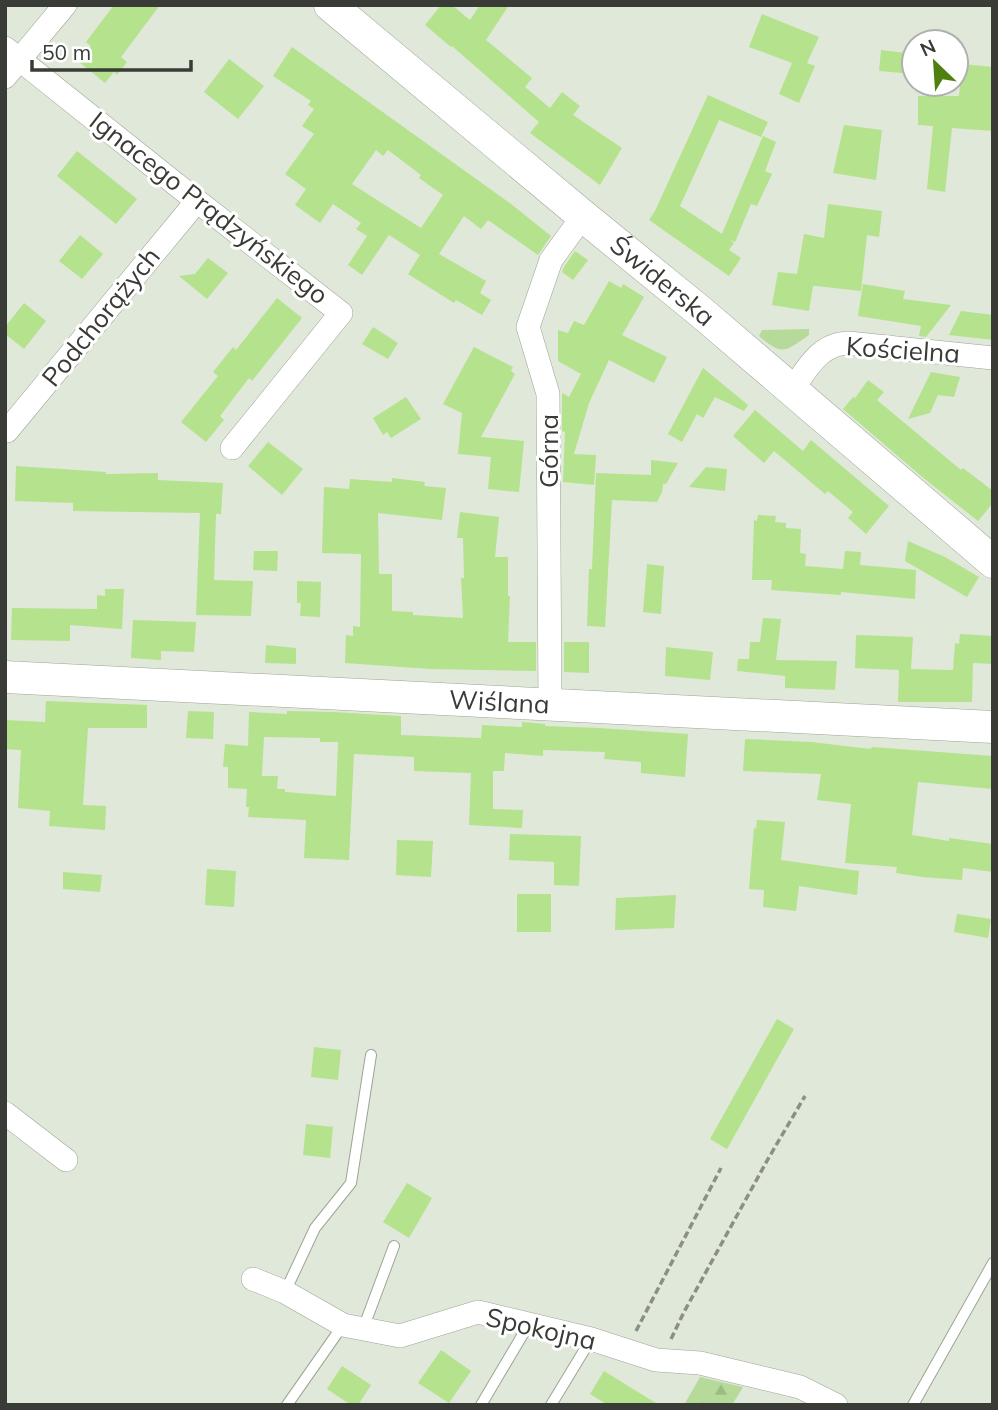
<svg xmlns="http://www.w3.org/2000/svg" width="998" height="1410" font-family="Mulish,sans-serif">
  <style>
    .grass { fill: #b6da99 }
    .forest { fill: url(#forest-firs) }
    .building { fill: #b4e28d; fill-rule: evenodd }
    .lines { fill: none; stroke-linecap: round; stroke-linejoin: round }
    .lane-casing { stroke: #9ca497; stroke-width: 12 }
    .street-casing { stroke: #9ca497; stroke-width: 24 }
    .secondary-casing { stroke: #9ca497; stroke-width: 33 }
    .path { stroke: #8b9087; stroke-width: 3.5; stroke-dasharray: 7 3.5; stroke-linecap: butt }
    .lane { stroke: #fff; stroke-width: 10 }
    .street { stroke: #fff; stroke-width: 23 }
    .secondary { stroke: #fff; stroke-width: 32 }
    .labels { text-anchor: middle; stroke-width: 6; stroke-linejoin: round; paint-order: stroke }
    .street-label { font-size: 26px; fill: #383b36; stroke: #fff }
  </style>
  <defs>
    <pattern id="forest-firs" width="22" height="20" patternUnits="userSpaceOnUse" patternTransform="scale(1.75)"><rect width="22" height="20" fill="#b6da99"/><path d="M5 1l3.5 6h-7zM16 11l3.5 6h-7z" fill="#9dbc84"/></pattern>
  </defs>
  <rect width="100%" height="100%" fill="#e0e8da"/>
  <path class="grass" d="M809 329V335C785 352 782 356 759 336L762 330Z"/>
  <path class="forest" d="M700 1377 743 1387 732 1405H684Z"/>
  <path class="building" d="M114 5H160L121 57 127 62 117 75 114 72 105 83 79 62 91 46 86 42Z
    M441 5H452L470 20 480 5H509L486 40 532 78 525 87 550 108 562 92 580 106 573 115 622 148 600 185 530 133 539 122 452 46 451 47 425 25Z
    M762 14 819 37 807 63 815 66 799 103 779 94 792 63 749 47Z
    M292 47 511 204 551 236 538 255 488 220 481 229 464 216 439 254 486 281 480 293 491 300 482 315 456 300 454 303 408 274 420 255 389 235 362 275 348 265 367 236 356 229 361 223 333 204 320 223 295 205 306 189 285 174 314 134 302 126 314 109 308 105 311 101 273 76ZM376 150 383 156 388 150 421 175 419 178 443 195 421 228 352 184Z
    M881 50 914 54V74L879 71Z
    M229 59 264 86 238 119 204 92Z
    M962 64 993 67V131L952 128 945 192 927 189 933 126 918 125V96H959Z
    M708 95 768 122 761 137 719 120 680 206 722 234 763 136 776 142 765 171 772 174 757 206 751 204 735 242 730 240 734 243 729 250 741 258 729 276 649 220 655 211Z
    M844 125 882 130 876 180 833 173Z
    M77 151 137 199 116 224 57 176Z
    M828 204 882 211 879 237 867 235 861 291 816 286H813L809 311 772 305 778 272 797 274 804 234 824 238Z
    M80 235 103 254 82 279 59 261Z
    M575 251 588 260 573 280 562 272 564 267Z
    M208 258 228 273 207 299 179 276 195 274Z
    M609 281 621 288 623 284 644 297 622 335 667 357 654 383 609 360 589 403 574 454 596 455 594 485 563 482 565 432 562 431V393L569 397 581 374 558 361V330L568 333 574 321 584 325Z
    M863 284 905 291 903 299 951 305 926 337 919 336 921 326 858 316Z
    M277 298 302 318 252 381 249 378 220 416 224 420 206 442 181 422 218 376 213 372 233 347 236 350Z
    M24 303 46 321 24 349 5 334V327Z
    M961 311 993 315V340L949 335Z
    M373 327 398 343 388 359 362 344Z
    M474 347 513 367 511 371 515 374 481 437 524 441 519 492 488 489 491 457 458 454 462 413 443 404Z
    M703 368 748 405 744 411 715 397 703 418 697 414 682 442 668 434Z
    M931 372 960 377 954 397 938 395 930 413 908 419Z
    M868 380 884 392 877 400 961 470 963 468 993 491V503L978 521 921 476 843 409 853 397 855 398Z
    M406 397 421 419 391 438 387 432 383 435 373 418Z
    M755 410 803 451 811 440 889 506 866 534 848 518 853 512 828 491 825 494 774 451 764 463 733 436Z
    M268 442 303 469 282 495 248 466Z
    M651 460 678 463 666 484H663L662 492 657 502 612 500 605 627 587 626 589 569H592L596 473 651 475Z
    M16 466 106 472V474L158 473V480L223 483 221 514H216L214 580 253 581 251 616 196 615 200 513 73 511V503L15 501Z
    M706 467 727 469 725 491 689 487Z
    M392 478 425 482 424 486 446 488 442 520 378 513 379 574H392V611L413 612V615L463 618 461 578H464L463 538H457L460 512 499 517 495 557H508V596H510L508 642H536V671L431 669 345 663 346 635 353 636V626L360 627 361 554 322 553 324 487 349 489 350 479 392 482Z
    M758 515 776 516 775 522 786 523V528L801 529 800 553 806 554 805 566 843 569 845 551 861 552 860 565 916 570 915 599 841 592V595L771 590 772 580H752L754 520 757 521Z
    M908 541 945 557 979 577 967 597 905 561Z
    M254 551H278L277 571 253 570Z
    M647 564 664 566 661 614 643 612Z
    M297 581 321 582 320 617 300 616 301 603H297Z
    M105 589H124L122 629 70 625V641L11 640 12 608 97 609V595L105 596Z
    M763 618 781 619 776 660 837 661 835 690 785 688V676L737 671 738 659H749L750 642H760Z
    M133 620 196 622 194 652 161 651V660L131 658Z
    M960 634 993 636V664L973 663 972 702H898L899 670 855 668 856 635 913 637 911 669 953 670 955 643 959 644Z
    M564 642H589V673L564 672Z
    M266 645 296 648V664L265 663Z
    M666 647 713 652 710 680 665 676Z
    M46 701 147 705V728H88L83 805 106 806 105 830 49 826 50 811 18 808 21 750 5 749V720L45 722Z
    M188 711 214 712 213 739 186 738Z
    M287 711 333 712 401 716V735L481 738 482 725 522 727V722L545 724V726L599 728 688 734 685 777 641 773V762L604 759 605 752 543 750V756L505 753 504 771H493V809L523 810 522 828 469 825 471 773 414 771V757L354 754 349 860 304 858 306 820 248 817 249 807H246L247 789 228 788V767H223L225 744 248 746 249 712 287 714ZM264 737 320 738V742H338L336 796 285 792V789H277L278 776H262Z
    M745 739 811 742 871 749 872 747 993 756V789L918 782 912 835 949 841V838L993 844V872L963 868 962 880 922 877 896 873 897 867 845 863 851 804 817 800 821 774 743 771Z
    M757 820 785 822 781 860 859 871 857 895 799 886 796 911 763 907 764 890 749 889 754 828 756 829Z
    M510 834 581 836 579 886 554 885V862L509 860Z
    M397 840 433 841 431 877 396 875Z
    M207 869 236 871 234 907 205 905Z
    M63 872 102 875 100 892 63 889Z
    M517 894H551V932H517Z
    M676 895 674 928 615 930 616 898Z
    M957 914 991 919 988 938 954 932Z
    M777 1019 794 1029 727 1149 710 1139Z
    M314 1047 341 1050 338 1080 311 1077Z
    M306 1124 333 1127 330 1158 303 1155Z
    M407 1183 432 1198 409 1238 383 1222Z
    M441 1350 471 1371 449 1403 418 1383Z
    M342 1366 371 1385 358 1405H351L327 1389Z
    M604 1371 659 1405H608L590 1394Z"/>
  <g class="lines">
    <defs>
      <path id="lane" d="M285 1292 315 1228 351 1183 371 1055
        M363 1329 394 1246
        M287 1405 343 1325
        M481 1405 529 1324
        M551 1405 591 1339
        M913 1405 993 1263"/>
      <path id="street" d="M5 48 197 201 341 313 232 448
        M5 77 65 5
        M792 390C807 369 819 344 848 343L993 358
        M5 431H7L197 201
        M550 704 548 394 528 327 551 260 583 216
        M5 1113 66 1160
        M253 1279 285 1292 343 1325 400 1336 478 1312 591 1339 656 1360 700 1363 800 1387 836 1405"/>
      <g id="secondary">
        <path id="s1" d="M330 5 583 216 702 313 993 562"/>
        <path id="s2" d="M5 677 993 727"/>
      </g>
    </defs>
    <use href="#lane" class="lane-casing"/>
    <use href="#street" class="street-casing"/>
    <use href="#secondary" class="secondary-casing"/>
    <path class="path" d="M636 1331 721 1168
      M671 1339 684 1312 768 1159 805 1096"/>
    <use href="#lane" class="lane"/>
    <use href="#street" class="street"/>
    <use href="#secondary" class="secondary"/>
  </g>
  <g class="labels">
    <g class="street-label">
      <text transform="translate(209 208) rotate(38)" y="9">Ignacego Prądzyńskiego</text>
      <text dy="9" stroke="none"><textPath href="#s1" startOffset="432">Świderska</textPath></text>
      <text transform="translate(101 317) rotate(-51)" y="9">Podchorążych</text>
      <text transform="translate(903 350) rotate(4)" y="9">Kościelna</text>
      <text transform="translate(549 451) rotate(-90)" y="9">Górna</text>
      <text dy="9" stroke="none"><textPath href="#s2" startOffset="495">Wiślana</textPath></text>
      <text transform="translate(541 1329) rotate(13)" y="9">Spokojna</text>
    </g>
  </g>
  <rect width="998" height="1410" fill="none" stroke="#383b36" stroke-width="14"/>
  <g transform="translate(935 63) rotate(335)"><circle r="33" fill="#ffffff" stroke="#afb1af" stroke-width="2"/>
  <path d="M0-5L12 26L0 18L-12 26Z" fill="#50800f"/>
  <text y="-10" font-size="19" font-weight="bold" text-anchor="middle" fill="#383b36">N</text>
  </g>
  <path d="M32 60v10h159v-10" fill="none" stroke="#383b36" stroke-width="3.5"/>
  <text x="42" y="60" font-size="21" fill="#383b36" stroke="#ffffff" stroke-width="5" paint-order="stroke">50 m</text>
</svg>
